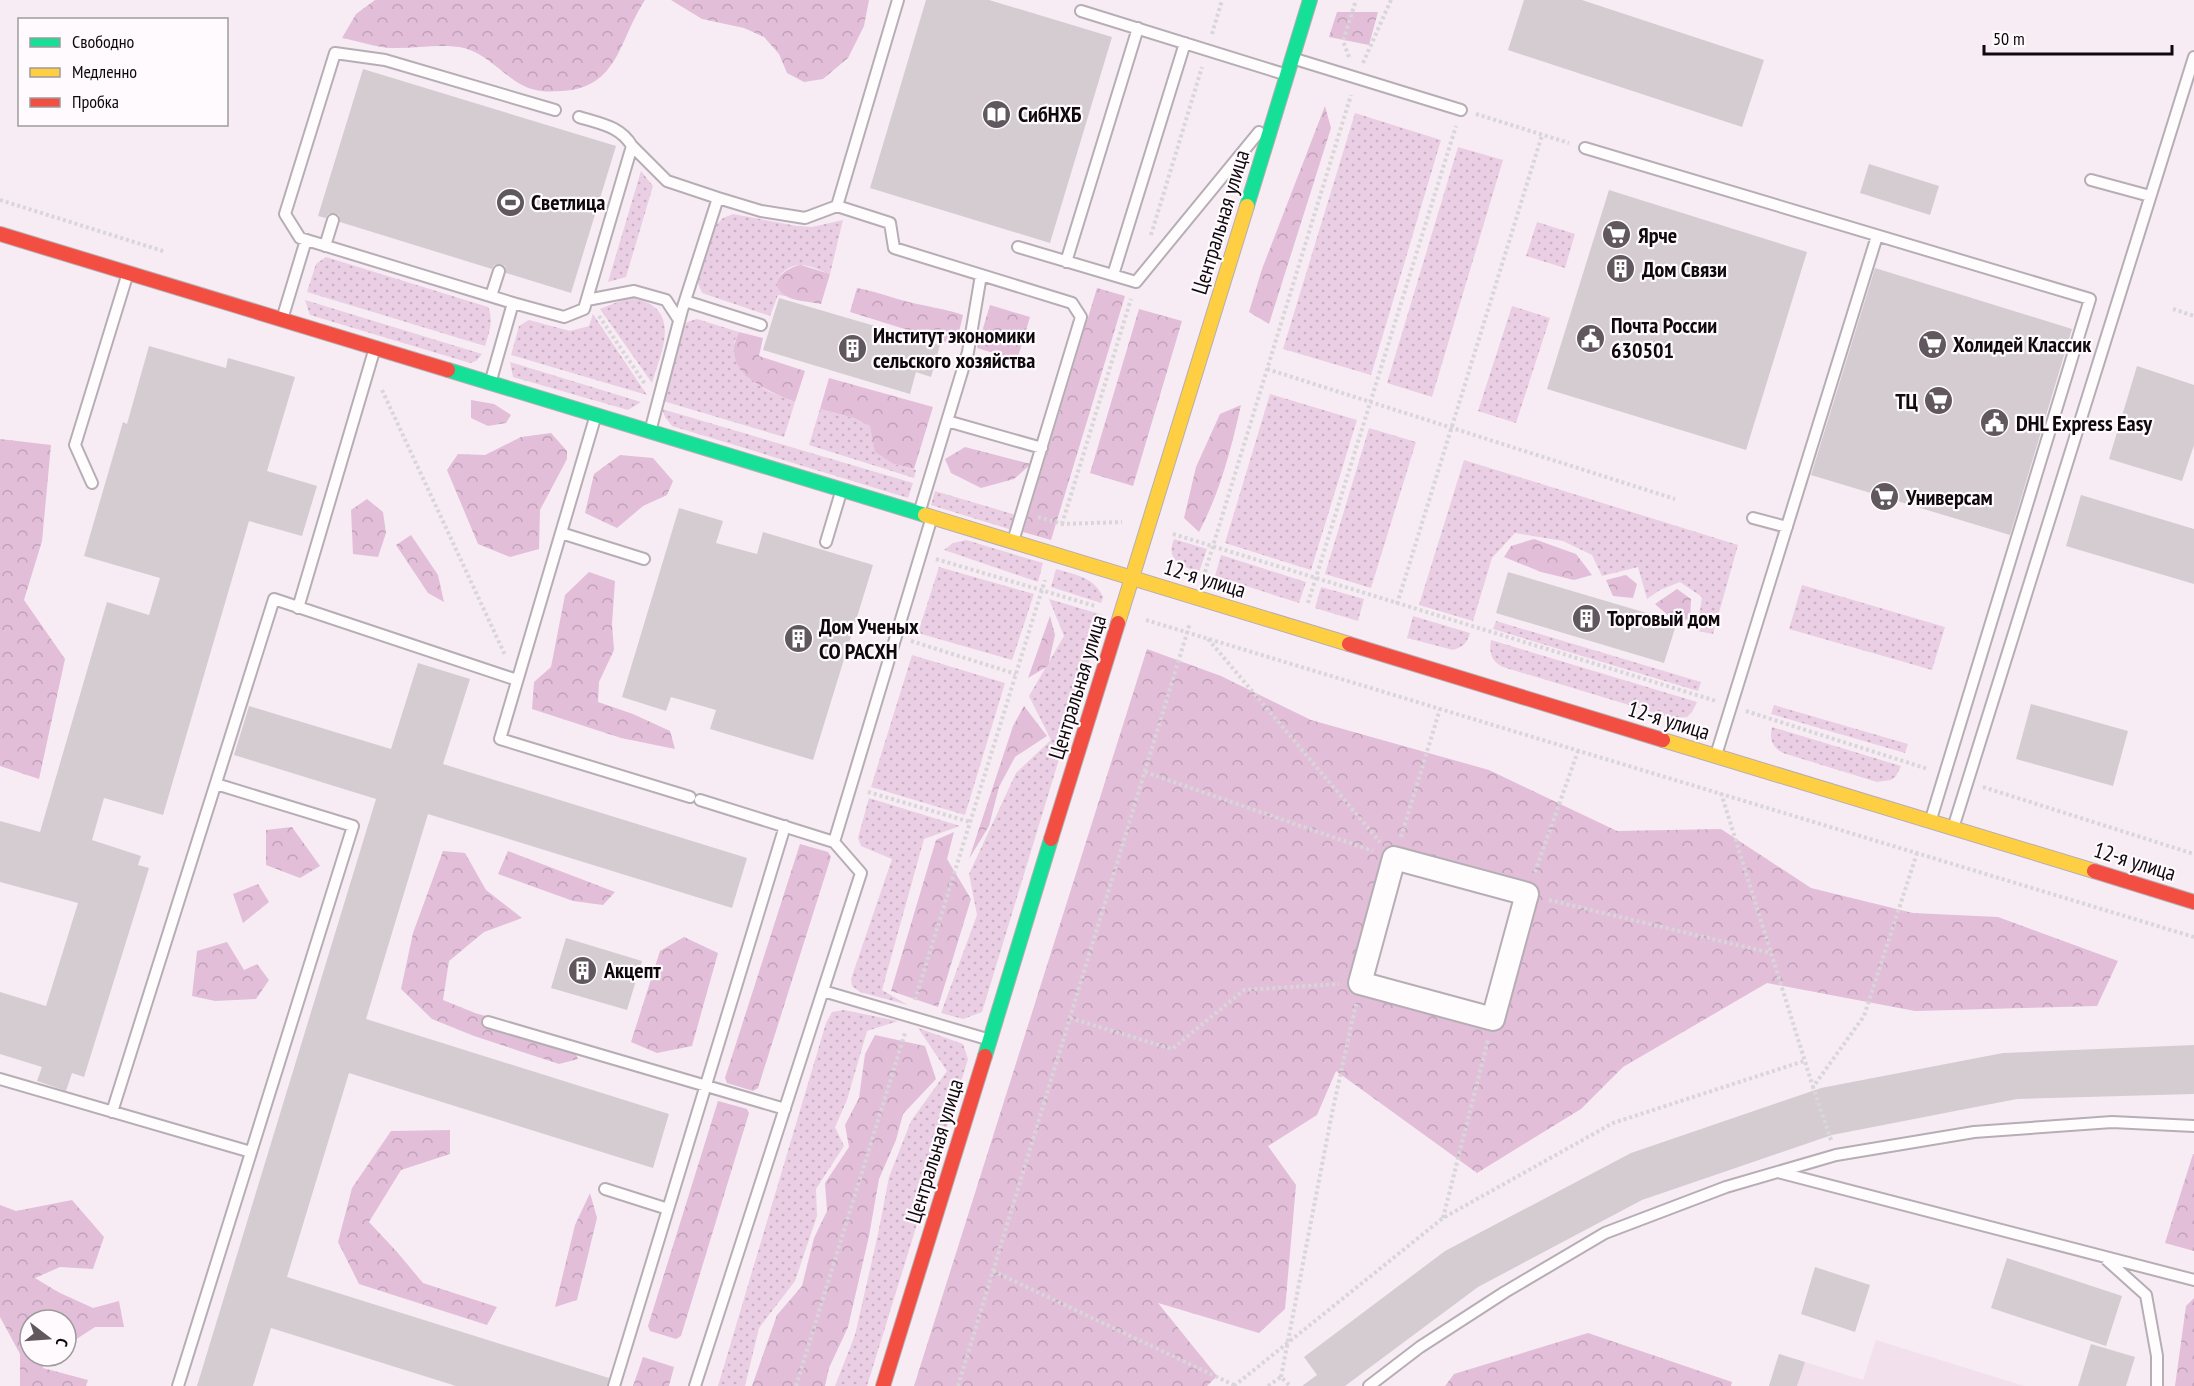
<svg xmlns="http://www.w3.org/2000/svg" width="2194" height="1386" font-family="'PT Sans Narrow',sans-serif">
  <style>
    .built { fill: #f2e0ed }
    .grass { fill: url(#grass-dots) }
    .forest { fill: url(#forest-crowns); fill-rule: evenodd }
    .building { fill: #d4ccd1 }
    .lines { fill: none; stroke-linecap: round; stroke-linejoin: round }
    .lane-casing { stroke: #b6aeb4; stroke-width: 14 }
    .street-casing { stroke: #b6aeb4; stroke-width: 26 }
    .fast-casing { stroke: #b6aeb4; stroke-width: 16 }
    .slow-casing { stroke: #b6aeb4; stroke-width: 16 }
    .jam-casing { stroke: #b6aeb4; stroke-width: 16 }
    .path { stroke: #d8d6d8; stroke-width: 4; stroke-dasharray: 3 3; stroke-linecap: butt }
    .lane { stroke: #fefcfd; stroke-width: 10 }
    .street { stroke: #fefcfd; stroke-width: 22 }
    .fast { stroke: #16e098; stroke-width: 14 }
    .slow { stroke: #ffcf43; stroke-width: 14 }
    .jam { stroke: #f24e42; stroke-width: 14 }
    .labels { text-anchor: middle; stroke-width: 4.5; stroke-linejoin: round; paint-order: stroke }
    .poi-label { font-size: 22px; font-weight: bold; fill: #0f090e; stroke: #fefafd; text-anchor: start }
    .street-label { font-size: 22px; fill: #0f090e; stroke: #fefafd }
  </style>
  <defs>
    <pattern id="grass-dots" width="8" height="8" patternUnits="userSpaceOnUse" patternTransform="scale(1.5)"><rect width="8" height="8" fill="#eacee3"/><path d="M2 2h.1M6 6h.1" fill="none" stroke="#c8b0c2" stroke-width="1.8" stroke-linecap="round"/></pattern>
    <pattern id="forest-crowns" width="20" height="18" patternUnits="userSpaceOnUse" patternTransform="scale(1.5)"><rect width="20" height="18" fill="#e2bed9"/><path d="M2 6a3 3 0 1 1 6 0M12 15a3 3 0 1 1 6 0" fill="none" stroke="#c1a2b9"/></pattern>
  </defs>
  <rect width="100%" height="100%" fill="#f7ecf4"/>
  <path class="built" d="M1876 1340 2024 1386H1769L1779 1354 1863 1380Z"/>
  <path class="grass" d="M1355 113 1441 140 1371 375 1283 349Z
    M1458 147 1503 160 1432 397 1387 383Z
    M641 171 653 186 626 277 608 282Z
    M733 214 797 226 812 227 843 220 830 274C821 271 810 265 801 265 790 264 771 277 779 290 781 293 784 294 786 296L778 295 770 316 702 293 698 283 716 225 723 218Z
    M1537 222 1575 234 1565 268 1526 256Z
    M326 257 488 307C494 320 489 333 485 346L307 292 316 264Z
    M630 297C637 300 647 301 653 306 677 324 658 360 652 383L600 309Z
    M305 300 482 354 476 361 470 363 310 315Z
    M1512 306 1550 318 1516 423 1478 411Z
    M593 314 647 395 511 355 519 326 529 320 570 331 589 326Z
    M697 319 739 332 734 342 755 383 770 392 795 402 784 437 663 401 684 328 687 322Z
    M510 362 641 402 628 410 513 377Z
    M1270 394 1357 420 1311 570 1225 543Z
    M662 409 913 483 908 498 672 426 665 417Z
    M820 409 854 418 870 426 894 464 916 470 914 478 809 445Z
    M1369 428 1416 442 1371 588 1325 574Z
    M1464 460 1738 545 1713 634 1697 631 1702 597 1680 582 1660 590 1647 599 1638 567 1602 576 1592 555 1563 541 1515 533 1492 558 1473 621 1419 605Z
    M935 491 1016 515 1012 530 931 505Z
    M1174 539 1207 549 1199 572C1182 567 1165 560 1174 539Z
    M966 540 1043 563 1038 582 944 550 953 543Z
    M1221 555 1306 582 1299 603 1215 576Z
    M939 567 1034 594 1012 660 918 633Z
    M1056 569C1076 575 1094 577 1103 597L1101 603 1051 587Z
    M1802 585 1945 627 1932 670 1789 629Z
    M1321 587 1364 599 1358 621 1315 608Z
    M1049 599 1103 615 982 1012 963 1019 941 1013 977 915 969 874 1016 773 1051 740 1029 696 1064 636Z
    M1413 616 1470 633C1467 643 1463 647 1453 650L1407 638Z
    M1496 621 1701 682 1698 691 1493 629Z
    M1491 640 1697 702 1692 712 1687 717 1672 718 1503 667C1491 661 1489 653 1491 640Z
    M912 655 1005 683 965 815 871 787Z
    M1774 705 1908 744 1905 753 1771 714Z
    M1772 727 1901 766 1896 776 1891 780 1877 782 1783 753C1772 747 1769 739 1772 727Z
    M869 798 960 826 924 839 882 990 908 1005 860 992 852 986 851 979 892 859 861 846 858 838Z
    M844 1010 898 1021 867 1031 847 1100 835 1127 844 1146 816 1189 817 1216 795 1281 759 1328 745 1386H718L826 1023 832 1012Z
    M918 1028 963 1044 968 1059 867 1386H835L855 1335 878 1234 889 1177 911 1121 947 1071Z"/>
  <path class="forest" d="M375 0H645C619 39 619 88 562 91 548 92 535 92 522 85 502 74 487 54 464 48 441 43 415 49 391 48 375 47 358 41 342 38L356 14Z
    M671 0H869L864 26 848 58 823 79 804 82 787 73 779 54 764 37 744 28 702 19Z
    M1337 12H1378L1369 45 1329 37Z
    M1325 106 1331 128 1269 324 1249 312 1262 269Z
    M801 265 830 274 821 304C810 302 793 301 784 295 766 282 787 267 801 265Z
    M857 288C879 292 900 301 922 305 936 308 949 310 963 315L956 345 850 312Z
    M1097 288 1125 296 1051 540 1023 532Z
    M990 305 1030 317 1017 360 977 348Z
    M1139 309 1182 321 1133 486 1090 473Z
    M739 332 763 338 759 356 805 371 795 402C765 390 719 371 739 332Z
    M829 378 933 407 914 469 894 464 875 452 870 426 854 418 820 409Z
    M471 400 494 404 511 415 506 423 488 426 471 418Z
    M1241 405C1231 450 1220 492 1199 532L1184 518 1196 467 1220 414Z
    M551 433 567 451V459L540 510 539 549 510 557 478 544 447 470 458 454 485 455 521 437Z
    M0 439 51 445 42 541 24 600 65 659 39 779 0 766Z
    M965 447 1031 464 1014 479 981 488 951 473 945 459Z
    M620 455 653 458 673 481 667 495 643 506 617 528 585 513 594 474Z
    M367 499 383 512 386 533 378 557 353 554 351 510Z
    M411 535 438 575 444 602 428 593 396 545Z
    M1534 539 1576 554 1592 575 1574 580 1541 572 1504 557 1511 546Z
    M589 572 615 581 612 624 614 650 599 682 598 702 633 714 670 731 675 749 621 738 532 709 534 682 551 667 565 595Z
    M1626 575 1637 584 1633 598 1613 596 1606 580Z
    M1677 589 1691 599 1690 620 1671 618 1655 604Z
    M1050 616 1055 635 1048 666 1028 678Z
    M1147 649 1221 676 1311 720 1489 770 1617 831 1721 829 1811 888 1913 913 1998 917 2118 961 2097 1006 1915 1011 1767 983 1623 1067 1581 1109 1477 1173 1336 1071 1317 1115 1268 1146 1296 1185 1285 1309 1259 1333 1158 1303 1217 1376 1207 1386H914ZM1394 858 1527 895 1493 1019 1361 982Z
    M1024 706 1047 736 1015 757 999 787 989 826 969 859 1013 726Z
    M292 827 320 866 300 878 266 865V830Z
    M954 832 947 859 971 899 938 1007 891 991 936 840Z
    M800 844 828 852 831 857 758 1088 753 1091 727 1083 725 1078Z
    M443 851 465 853 486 890 522 918 484 932 449 961 443 1000 475 1013 570 1041 578 1059 559 1064 474 1036 432 1019 401 989 413 933Z
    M508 851 615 892 603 905 573 901 498 874Z
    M258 884 269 902 243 923 233 894Z
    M684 937 718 953 692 1046 657 1053 631 1042 660 951Z
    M227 942 244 970 257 964 269 980 256 999 215 1001 192 996 197 951Z
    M875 1035 925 1046 936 1079 903 1114 896 1140 879 1179 869 1236 848 1327 829 1368 825 1386H752L777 1315 802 1286 814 1238 827 1211 825 1183 849 1147 845 1125 859 1098 865 1054Z
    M718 1101 747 1109 749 1113 681 1336 676 1339 650 1331 648 1326Z
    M450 1130V1154L401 1170 369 1222 397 1252 423 1283 497 1307 487 1325 359 1284 338 1242 352 1188 391 1131Z
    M2193 1154H2194V1251L2165 1243Z
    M590 1193 597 1218 577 1300 555 1307 575 1225Z
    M72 1200 104 1237 93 1269 60 1267 35 1278 58 1292 93 1308 119 1301 124 1327H95L75 1340 66 1343V1320H30V1356H43V1368L88 1380 86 1386H20V1354L0 1317V1205L16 1211Z
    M2194 1298V1386H2175L2186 1306Z
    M1588 1333 1732 1382 1731 1386H1445L1454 1374Z
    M643 1357 674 1367 669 1386H633Z"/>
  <path class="building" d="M926 0H989L1112 37 1050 243 870 188Z
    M1524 0H1582L1764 60 1742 127 1508 50Z
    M363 69 616 146 571 293 506 273 505 266 501 264 494 265 492 269 340 222 339 215 335 213 328 214 326 218 318 216Z
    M1869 164 1939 186 1930 215 1860 193Z
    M1609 190 1807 252 1746 450 1547 389Z
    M1875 268 2072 329 2010 535 1811 475Z
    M779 298 940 345 931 377 916 372 910 394 763 350Z
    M149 346 226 368 228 358 295 377 267 471 317 486 302 536 249 521 163 815 104 798 92 840 141 856 138 865 149 868 84 1077 72 1073 66 1091 37 1081 42 1067 0 1054V992L46 1006 78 903 0 882V821L40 832 107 602 149 615 160 578 84 556 123 422 127 424Z
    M2137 366 2194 385V445L2182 481 2109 459Z
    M2081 495 2194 529V584L2066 546Z
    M679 508 723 521 716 543 757 554 763 532 873 565 813 760 710 729 716 710 671 697 666 711 622 697Z
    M1508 572 1677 622 1664 663 1496 613Z
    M418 663 470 679 443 764 747 858 732 908 428 814 366 1019 669 1114 653 1168 349 1073 287 1277 609 1378 607 1386H456L271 1328 253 1386H197L376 799 234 755 249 706 391 749Z
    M2031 704 2128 731 2113 786 2016 759Z
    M566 938 642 961 627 1010 551 988Z
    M2194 1045V1094L2017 1099 1986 1105 1832 1135 1642 1200 1478 1287 1345 1386H1302L1317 1375 1304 1357 1445 1251 1631 1153 1821 1088 2003 1053Z
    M2007 1258 2122 1296 2106 1346 1991 1308Z
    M1815 1267 1870 1285 1855 1332 1801 1314Z
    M2091 1344 2135 1357 2126 1386H2078Z
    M1779 1354 1805 1362 1797 1386H1769Z"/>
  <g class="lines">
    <defs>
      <path id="lane" d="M1081 11 1284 74
        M1295 59 1461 110
        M632 146 667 181 718 198
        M1585 148 2090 299 1931 819
        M2091 180 2150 196
        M837 206 890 223 894 248 1072 303 1081 317 1014 538
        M325 246 333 220
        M1018 247 1136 282 1259 132
        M1066 262 1138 28
        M1113 275 1185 43
        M491 296 499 271
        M587 300 634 291 666 300 679 320
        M685 301 761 325
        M513 303 564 317 584 309 632 146C620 126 601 124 579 117
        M283 316 306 240
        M491 380 513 303 300 238 285 214 335 53 385 60 555 110
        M595 418 500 739 690 797
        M947 421 1042 448
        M651 428 682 310 718 198 761 211 805 218 837 206 898 0
        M92 483 75 445 127 276
        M920 510 968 352 981 275
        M1753 518 1787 527
        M561 533 644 559
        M826 542 841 492
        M298 608 374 351
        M1716 755 1877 236
        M700 800 834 842 931 520
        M1954 825 2194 57
        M823 991 987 1039
        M488 1022 785 1109
        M0 1079 251 1152
        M112 1112 274 599 517 680
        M1778 1172 2194 1280
        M605 1189 668 1209
        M2107 1260 2146 1295 2157 1356V1386
        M178 1386 353 826 216 784
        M614 1386 785 826
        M695 1386 861 873 834 842
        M1369 1386 1420 1347 1505 1292 1605 1233 1726 1187 1836 1155 1974 1132 2112 1122 2194 1126"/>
      <path id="street" d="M1394 858 1527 894 1493 1019 1360 983Z"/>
      <path id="fast" d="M1247 206 1310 0
        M448 370 925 515
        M985 1056 1051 839"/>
      <path id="slow" d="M925 515 1349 644
        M1118 623 1247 206
        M1663 740 2094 871"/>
      <path id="jam" d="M0 234 448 370
        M1349 644 1663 740
        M1051 839 1118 623
        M2094 871 2194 902
        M883 1386 985 1056"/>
    </defs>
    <use href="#lane" class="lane-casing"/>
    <use href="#street" class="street-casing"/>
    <use href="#fast" class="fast-casing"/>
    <use href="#slow" class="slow-casing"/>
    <use href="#jam" class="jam-casing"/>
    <path class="path" d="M1212 34 1222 0
      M1349 57 1343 41 1356 0
      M1363 63 1391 0
      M1476 114 1569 143
      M0 200 166 252
      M1151 235 1202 67
      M2173 309 2194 316
      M599 316 645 384
      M1267 369 1675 499
      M382 390 505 655
      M1038 517 1062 524 1122 522
      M1062 524 1131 299
      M1173 534 1716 701
      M936 559 1095 606
      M1205 572 1351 95
      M1308 603 1456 126
      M1397 604 1542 135
      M1146 620 2194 937
      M1208 639 1380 842
      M911 641 1016 674
      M1746 711 1928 769
      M1145 772 1373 851
      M1983 787 2194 854
      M868 792 970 822
      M1721 793 1813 1087
      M1401 837 1440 709
      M1535 872 1578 751
      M1549 900 1771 953
      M915 1000 1045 580
      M1070 1018 1172 1049 1244 990 1339 984
      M1831 1140 1813 1087 1864 1016 1917 853
      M1443 1218 1488 1040
      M993 1271 1236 1386
      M1281 1377 1332 1113 1356 1004
      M796 1386 905 1033
      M958 1386 1190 623
      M1234 1386 1443 1218 1613 1123 1804 1061
      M1268 1386 1281 1377 1290 1386"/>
    <use href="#lane" class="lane"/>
    <use href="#street" class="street"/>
    <use href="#fast" class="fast"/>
    <use href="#slow" class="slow"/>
    <use href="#jam" class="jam"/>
  </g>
  <defs>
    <symbol id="library-disc" viewBox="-11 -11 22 22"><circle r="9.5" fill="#60585e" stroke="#fefafd"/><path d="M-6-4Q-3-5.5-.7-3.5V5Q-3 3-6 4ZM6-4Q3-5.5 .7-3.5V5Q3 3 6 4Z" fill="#fff"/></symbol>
    <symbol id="stadium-disc" viewBox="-11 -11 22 22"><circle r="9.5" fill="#60585e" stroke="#fefafd"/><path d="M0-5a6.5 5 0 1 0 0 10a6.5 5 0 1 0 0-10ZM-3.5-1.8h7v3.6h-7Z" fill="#fff"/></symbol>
    <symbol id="supermarket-disc" viewBox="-11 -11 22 22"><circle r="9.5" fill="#60585e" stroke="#fefafd"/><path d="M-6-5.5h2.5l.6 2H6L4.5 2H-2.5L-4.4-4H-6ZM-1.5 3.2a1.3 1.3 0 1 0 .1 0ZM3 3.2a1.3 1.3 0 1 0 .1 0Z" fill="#fff"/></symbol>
    <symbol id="building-disc" viewBox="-11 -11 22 22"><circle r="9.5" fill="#60585e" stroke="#fefafd"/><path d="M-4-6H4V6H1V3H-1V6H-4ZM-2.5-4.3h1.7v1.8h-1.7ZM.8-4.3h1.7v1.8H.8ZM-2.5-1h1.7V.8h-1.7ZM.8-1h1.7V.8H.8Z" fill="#fff"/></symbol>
    <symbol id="civic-disc" viewBox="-11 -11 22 22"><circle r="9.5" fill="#60585e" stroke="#fefafd"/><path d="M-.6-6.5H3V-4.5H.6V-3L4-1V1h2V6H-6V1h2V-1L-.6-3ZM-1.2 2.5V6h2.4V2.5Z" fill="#fff"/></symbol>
  </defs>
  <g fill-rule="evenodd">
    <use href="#library-disc" x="980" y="98" width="33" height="33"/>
    <use href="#stadium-disc" x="494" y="186" width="33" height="33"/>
    <use href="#supermarket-disc" x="1600" y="218" width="33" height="33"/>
    <use href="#building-disc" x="1604" y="252" width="33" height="33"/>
    <use href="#civic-disc" x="1574" y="322" width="33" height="33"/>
    <use href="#supermarket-disc" x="1916" y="328" width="33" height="33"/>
    <use href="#building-disc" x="836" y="332" width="33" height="33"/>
    <use href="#supermarket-disc" x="1922" y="384" width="33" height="33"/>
    <use href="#civic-disc" x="1978" y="406" width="33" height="33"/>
    <use href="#supermarket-disc" x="1868" y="480" width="33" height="33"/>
    <use href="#building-disc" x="1570" y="602" width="33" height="33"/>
    <use href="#building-disc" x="782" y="622" width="33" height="33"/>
    <use href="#building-disc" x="566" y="954" width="33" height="33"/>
  </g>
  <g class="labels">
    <g class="poi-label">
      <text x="1018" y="122">СибНХБ</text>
      <text x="531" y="210">Светлица</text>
      <text x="1638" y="243">Ярче</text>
      <text x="1642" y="277">Дом Связи</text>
      <text x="1611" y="333">Почта России<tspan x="1611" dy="25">630501</tspan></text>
      <text x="873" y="343">Институт экономики<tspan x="873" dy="25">сельского хозяйства</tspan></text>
      <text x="1953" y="352">Холидей Классик</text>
      <text x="1918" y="409" text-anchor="end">ТЦ</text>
      <text x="2016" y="431">DHL Express Easy</text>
      <text x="1906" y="505">Универсам</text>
      <text x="1607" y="626">Торговый дом</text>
      <text x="819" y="634">Дом Ученых<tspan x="819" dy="25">СО РАСХН</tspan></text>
      <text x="604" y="978">Акцепт</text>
    </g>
    <g class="street-label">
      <text transform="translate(1220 222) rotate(-73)" y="8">Центральная улица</text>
      <text transform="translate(1205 578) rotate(17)" y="8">12-я улица</text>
      <text transform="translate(1077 687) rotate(-73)" y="8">Центральная улица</text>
      <text transform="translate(1669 720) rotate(17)" y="8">12-я улица</text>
      <text transform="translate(2135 861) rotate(17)" y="8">12-я улица</text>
      <text transform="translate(934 1151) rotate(-73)" y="8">Центральная улица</text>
    </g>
  </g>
  <rect x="18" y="18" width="210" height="108" fill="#fefafd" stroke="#9e9a9d" stroke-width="1.5"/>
  <rect x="30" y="38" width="30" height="9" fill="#16e098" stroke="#9e9a9d" stroke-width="1.5"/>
  <text x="72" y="48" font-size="18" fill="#0f090e">Свободно</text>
  <rect x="30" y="68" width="30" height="9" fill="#ffcf43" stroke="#9e9a9d" stroke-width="1.5"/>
  <text x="72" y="78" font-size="18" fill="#0f090e">Медленно</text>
  <rect x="30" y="98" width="30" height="9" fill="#f24e42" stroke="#9e9a9d" stroke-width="1.5"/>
  <text x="72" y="108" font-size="18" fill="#0f090e">Пробка</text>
  <g transform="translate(48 1338) rotate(107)"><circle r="28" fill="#fefafd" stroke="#9e9a9d" stroke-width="1.5"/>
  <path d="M0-4.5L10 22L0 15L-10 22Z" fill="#60585e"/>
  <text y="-9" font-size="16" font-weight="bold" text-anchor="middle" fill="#0f090e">С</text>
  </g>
  <path d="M1984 45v9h188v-9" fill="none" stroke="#0f090e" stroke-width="3"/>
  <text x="1993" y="45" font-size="18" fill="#0f090e" stroke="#fefafd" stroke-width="4.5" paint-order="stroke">50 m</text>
</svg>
